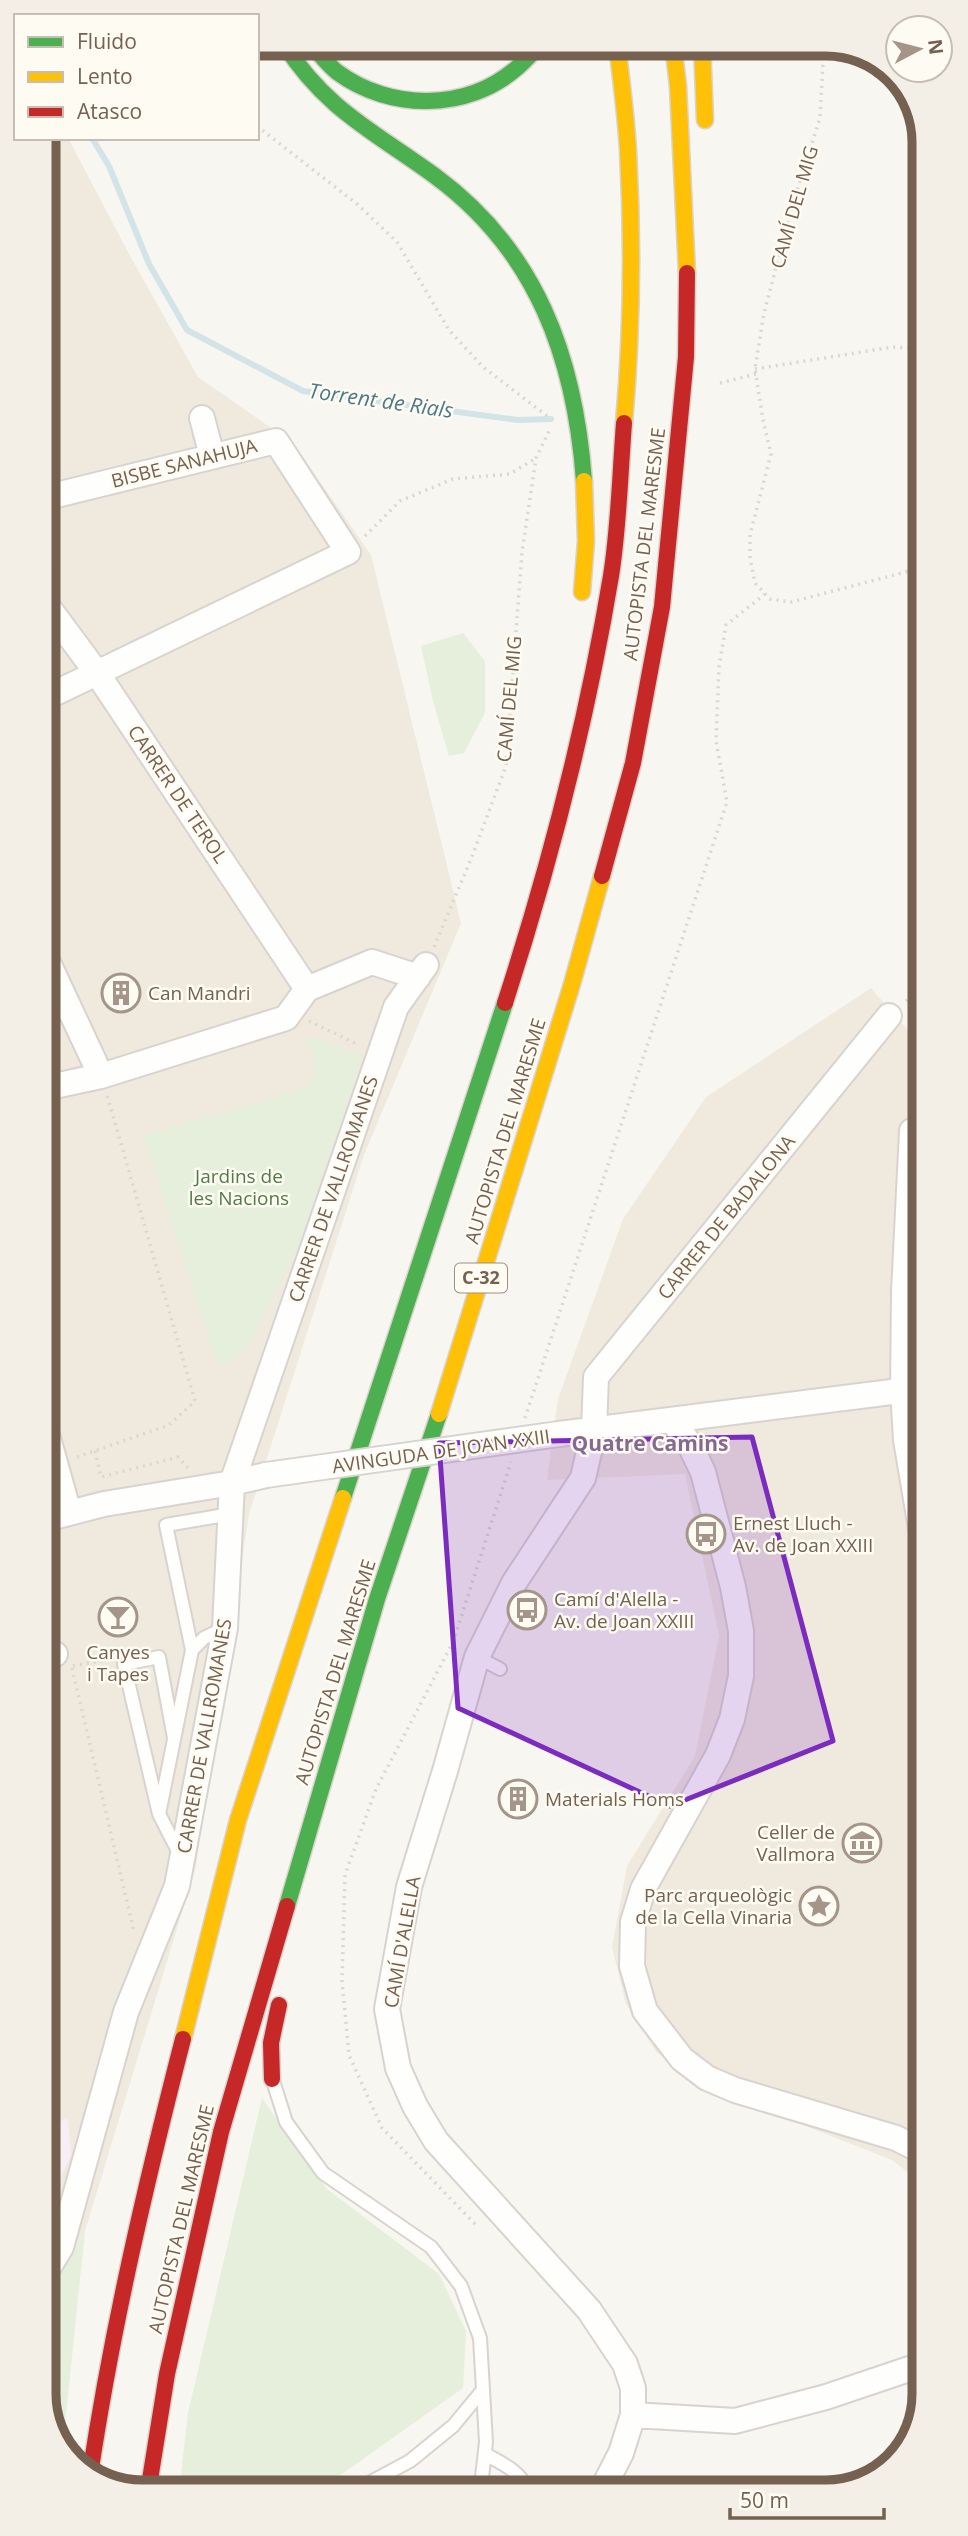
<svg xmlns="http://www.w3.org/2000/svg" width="968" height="2536" font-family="'Open Sans',sans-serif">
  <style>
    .residential { fill: #f0e9de }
    .education { fill: #f6eff5 }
    .green { fill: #e5efdc }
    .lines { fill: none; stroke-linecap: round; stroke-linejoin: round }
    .stream { stroke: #d2e4e8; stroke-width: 6 }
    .lane-casing { stroke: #d8d3ce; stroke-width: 16 }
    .street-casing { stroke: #d8d3ce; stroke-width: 28 }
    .fast-casing { stroke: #d9d3cc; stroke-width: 19 }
    .slow-casing { stroke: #d9d3cc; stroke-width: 19 }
    .jam-casing { stroke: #d9d3cc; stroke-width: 19 }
    .path { stroke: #dad6d0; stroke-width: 3.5; stroke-dasharray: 2 5; stroke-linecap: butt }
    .lane { stroke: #fefefd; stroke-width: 12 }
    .street { stroke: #fefefd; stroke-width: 24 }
    .fast { stroke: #4caf50; stroke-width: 16 }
    .slow { stroke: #ffc107; stroke-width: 16 }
    .jam { stroke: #c62828; stroke-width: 16 }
    .street-bridge-casing { stroke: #d8d3ce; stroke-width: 28; stroke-linecap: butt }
    .street-bridge { stroke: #fefefd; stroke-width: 24 }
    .marked { fill: #7b2cbf; fill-opacity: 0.2; stroke: #7b2cbf; stroke-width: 5; stroke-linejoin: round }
    .labels { text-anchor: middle; stroke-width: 5; stroke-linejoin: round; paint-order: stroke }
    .shield { fill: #fefbf3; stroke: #9f8f81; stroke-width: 2 }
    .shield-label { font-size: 18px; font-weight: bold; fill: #766150 }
    .street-label { font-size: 19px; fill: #766150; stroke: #fefbf3 }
    .poi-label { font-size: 19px; fill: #766150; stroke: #fefbf3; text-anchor: start }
    .park-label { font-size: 19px; fill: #537b48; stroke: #fefbf3 }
    .water-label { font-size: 21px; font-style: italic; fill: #4b7988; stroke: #fefbf3 }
    .neighbourhood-label { font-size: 21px; font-weight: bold; fill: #876891; stroke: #fefbf3 }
    .rim { fill: none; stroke: #766150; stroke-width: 9 }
  </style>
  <rect width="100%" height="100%" fill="#f8f6f0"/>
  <path class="residential" d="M44 138H68L129 254 198 377 293 443 371 555 461 923 364 1155 249 1514 196 1866 85 2231 47 2294Z
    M871 988 922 1046 924 2185 892 2160 702 2085 657 2053 626 2004 612 1947 627 1866 695 1756 719 1636 685 1474 547 1480 558 1399 623 1219 706 1097Z"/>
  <path class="education" d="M68 2118 71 2156 47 2203V2127Z"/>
  <path class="green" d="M463 633 485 661V713L464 753 449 756 433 701 421 646Z
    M314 1037 362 1056 300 1243 252 1338 231 1362 217 1364 143 1136 310 1087 317 1058 305 1042Z
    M262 2098 327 2189 439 2274 466 2331 463 2388 318 2491 179 2492 188 2413Z
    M85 2231 63 2444 47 2420V2294Z"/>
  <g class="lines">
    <path class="stream" d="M92 138 109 166 149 264 187 330 303 391 518 420 551 419"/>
    <defs>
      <path id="lane" d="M192 1650 204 1638 225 1628
        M477 1657 500 1669
        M174 1738 159 1657 124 1664 159 1814 192 1650 166 1525 231 1514
        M159 1814 180 1855
        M273 2081 286 2122 323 2173 431 2247 461 2286 480 2338 486 2442 482 2477 475 2490
        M485 2454C501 2463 521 2471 527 2490
        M354 2491 410 2461 453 2426 482 2391"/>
      <path id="street" d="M202 418 212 456
        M44 498 276 441 348 552 45 698
        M45 603 97 673 307 989
        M45 956 101 1076
        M45 1088 101 1076 286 1018 307 989 372 962 418 977
        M912 1131 904 1292 903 1390 906 1440 923 1540
        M672 1420 689 1443 703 1472 733 1587 741 1631V1676L732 1719 718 1755 643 1889 633 1922 632 1966 645 2011 682 2059 707 2078 735 2090 896 2138 924 2152
        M46 1431 69 1513
        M559 1434 923 1388
        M46 1519 104 1504 232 1483 266 1475
        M46 1656 55 1654
        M47 2270 61 2247 126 2012 177 1886 225 1628 232 1483 396 1007 426 965
        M633 2415 735 2421 826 2397 924 2364
        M602 2490 621 2453 633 2415V2388L625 2364 589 2310 436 2141 415 2106 398 2068 387 2009 409 1887 445 1771 477 1657 514 1583 583 1478 594 1430 596 1377 889 1016"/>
      <path id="fast" d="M284 44C326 110 375 132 435 176 537 251 575 358 584 481
        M311 44C319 53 327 64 337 72 390 111 467 112 518 67 526 60 533 52 541 44
        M343 1498 505 1003
        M287 1906 377 1599 439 1414"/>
      <path id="slow" d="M617 44C621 79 626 115 628 150 633 241 632 332 624 423
        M673 44 678 86 687 273
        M702 44 705 120
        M582 592 586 541 584 481
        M439 1414 572 984 602 876
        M183 2039 238 1820 343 1498"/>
      <path id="jam" d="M602 876 633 763 662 607 686 357 687 273
        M505 1003C550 864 587 720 611 576 619 526 620 474 624 423
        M272 2079 271 2043 279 2005
        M90 2475C112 2328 146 2183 183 2039
        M148 2492 167 2374 221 2132 287 1906"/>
    </defs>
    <use href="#lane" class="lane-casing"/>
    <use href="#street" class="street-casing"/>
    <use href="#fast" class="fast-casing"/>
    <use href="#slow" class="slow-casing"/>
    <use href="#jam" class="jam-casing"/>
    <path class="path" d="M824 44 820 118 794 200 764 313 755 369 763 420 771 454 750 535V558L755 583 770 599 791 602 921 568
      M257 126 357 204 397 242 449 330 483 367 547 416
      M755 369 893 347 921 349
      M720 383 756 374
      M365 536 400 501 453 479 510 474 536 458
      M434 947 471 859 506 766 522 552 536 458 549 431
      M906 1001 912 996 922 993
      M309 1021 359 1045
      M525 1418 727 802 716 741 719 667 726 625 765 594
      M95 1451 101 1477 178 1457 188 1468
      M77 1457 169 1425 195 1401 107 1095
      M46 1562 50 1582 46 1583
      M46 1618 50 1635
      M73 1666 106 1660
      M72 1668 133 1927 132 1933
      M475 2224 382 2128 349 2055 342 1981 345 1875 376 1789 453 1642 511 1462"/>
    <use href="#lane" class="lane"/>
    <use href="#street" class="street"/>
    <use href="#fast" class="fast"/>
    <use href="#slow" class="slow"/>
    <use href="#jam" class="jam"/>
    <defs>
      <path id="street-bridge" d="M266 1475 559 1434"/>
    </defs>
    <use href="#street-bridge" class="street-bridge-casing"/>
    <use href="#street-bridge" class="street-bridge"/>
  </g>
  <path class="marked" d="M752 1437 833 1741 670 1806 458 1708 439 1443Z"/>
  <defs>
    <symbol id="building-ring" viewBox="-11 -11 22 22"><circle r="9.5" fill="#fefbf3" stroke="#a49588" stroke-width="1.5"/><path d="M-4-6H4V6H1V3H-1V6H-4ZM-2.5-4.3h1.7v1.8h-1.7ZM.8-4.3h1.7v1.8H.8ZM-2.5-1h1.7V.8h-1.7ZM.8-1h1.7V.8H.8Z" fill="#a49588"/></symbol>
    <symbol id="bus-ring" viewBox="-11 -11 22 22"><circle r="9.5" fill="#fefbf3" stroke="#a49588" stroke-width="1.5"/><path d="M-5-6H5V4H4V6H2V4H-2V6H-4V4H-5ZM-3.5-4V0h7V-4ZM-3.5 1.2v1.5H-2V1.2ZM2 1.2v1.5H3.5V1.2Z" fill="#a49588"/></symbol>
    <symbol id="bar-ring" viewBox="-11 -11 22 22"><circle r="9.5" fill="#fefbf3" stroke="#a49588" stroke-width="1.5"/><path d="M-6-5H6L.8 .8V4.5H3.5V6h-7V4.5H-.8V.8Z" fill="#a49588"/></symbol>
    <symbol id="museum-ring" viewBox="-11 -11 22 22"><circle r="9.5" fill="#fefbf3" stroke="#a49588" stroke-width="1.5"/><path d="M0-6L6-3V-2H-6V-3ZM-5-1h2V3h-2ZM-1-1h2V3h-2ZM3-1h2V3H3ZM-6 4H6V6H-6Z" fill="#a49588"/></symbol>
    <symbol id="sight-ring" viewBox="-11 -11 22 22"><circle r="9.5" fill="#fefbf3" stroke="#a49588" stroke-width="1.5"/><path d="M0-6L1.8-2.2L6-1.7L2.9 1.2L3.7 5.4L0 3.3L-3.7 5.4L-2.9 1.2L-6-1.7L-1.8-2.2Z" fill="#a49588"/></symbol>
  </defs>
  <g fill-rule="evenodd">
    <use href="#building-ring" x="99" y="971" width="44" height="44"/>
    <use href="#bus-ring" x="684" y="1512" width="44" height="44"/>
    <use href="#bus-ring" x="505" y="1588" width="44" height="44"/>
    <use href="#bar-ring" x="96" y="1595" width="44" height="44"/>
    <use href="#building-ring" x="496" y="1777" width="44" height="44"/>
    <use href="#museum-ring" x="840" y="1821" width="44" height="44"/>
    <use href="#sight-ring" x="797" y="1884" width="44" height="44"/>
  </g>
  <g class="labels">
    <rect class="shield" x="455" y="1263.5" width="52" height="29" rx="5"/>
    <g class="shield-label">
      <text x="481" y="1284">C-32</text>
    </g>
    <g class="street-label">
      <text transform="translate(794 207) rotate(-74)" y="7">CAMÍ DEL MIG</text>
      <text transform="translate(184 463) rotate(-14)" y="7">BISBE SANAHUJA</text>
      <text transform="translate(644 544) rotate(-83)" y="7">AUTOPISTA DEL MARESME</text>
      <text transform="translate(509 699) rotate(-85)" y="7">CAMÍ DEL MIG</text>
      <text transform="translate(178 794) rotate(56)" y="7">CARRER DE TEROL</text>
      <text transform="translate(505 1131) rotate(-73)" y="7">AUTOPISTA DEL MARESME</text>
      <text transform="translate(333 1189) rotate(-71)" y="7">CARRER DE VALLROMANES</text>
      <text transform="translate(726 1217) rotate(-51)" y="7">CARRER DE BADALONA</text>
      <text transform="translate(441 1451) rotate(-8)" y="7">AVINGUDA DE JOAN XXIII</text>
      <text transform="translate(335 1672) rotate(-73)" y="7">AUTOPISTA DEL MARESME</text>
      <text transform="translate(204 1736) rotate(-80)" y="7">CARRER DE VALLROMANES</text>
      <text transform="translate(402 1942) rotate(-80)" y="7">CAMÍ D'ALELLA</text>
      <text transform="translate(181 2219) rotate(-77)" y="7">AUTOPISTA DEL MARESME</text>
    </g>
    <g class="poi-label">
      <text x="148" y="1000">Can Mandri</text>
      <text x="733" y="1530">Ernest Lluch -<tspan x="733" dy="22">Av. de Joan XXIII</tspan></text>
      <text x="554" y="1606">Camí d'Alella -<tspan x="554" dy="22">Av. de Joan XXIII</tspan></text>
      <text x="118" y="1659" text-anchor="middle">Canyes<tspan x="118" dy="22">i Tapes</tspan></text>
      <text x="545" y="1806">Materials Homs</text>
      <text x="835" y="1839" text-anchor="end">Celler de<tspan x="835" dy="22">Vallmora</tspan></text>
      <text x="792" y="1902" text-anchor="end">Parc arqueològic<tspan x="792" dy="22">de la Cella Vinaria</tspan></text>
    </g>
    <g class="park-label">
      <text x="239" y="1183">Jardins de<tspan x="239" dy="22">les Nacions</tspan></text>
    </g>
    <g class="water-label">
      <text transform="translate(381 401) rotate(8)" y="7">Torrent de Rials</text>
    </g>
    <g class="neighbourhood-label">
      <text x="650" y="1451">Quatre Camins</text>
    </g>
  </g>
  <path d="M0 0H968V2536H0ZM142 56H826A86 86 0 0 1 912 142V2394A86 86 0 0 1 826 2480H142A86 86 0 0 1 56 2394V142A86 86 0 0 1 142 56Z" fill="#f3efe6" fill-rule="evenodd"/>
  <path class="rim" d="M142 56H826A86 86 0 0 1 912 142V2394A86 86 0 0 1 826 2480H142A86 86 0 0 1 56 2394V142A86 86 0 0 1 142 56Z"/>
  <rect x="14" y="14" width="245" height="126" fill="#fefbf3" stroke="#c8bdb2" stroke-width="2"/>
  <rect x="28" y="37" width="35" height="10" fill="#4caf50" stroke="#c8bdb2" stroke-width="2"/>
  <text x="77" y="49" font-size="21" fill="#766150">Fluido</text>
  <rect x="28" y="72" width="35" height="10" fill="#ffc107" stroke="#c8bdb2" stroke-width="2"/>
  <text x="77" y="84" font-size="21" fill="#766150">Lento</text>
  <rect x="28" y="107" width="35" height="10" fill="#c62828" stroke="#c8bdb2" stroke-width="2"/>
  <text x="77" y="119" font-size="21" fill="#766150">Atasco</text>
  <g transform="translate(919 49) rotate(83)"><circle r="33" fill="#fefbf3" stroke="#c8bdb2" stroke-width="2"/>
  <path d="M0-5L12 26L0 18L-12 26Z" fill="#a49588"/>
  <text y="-10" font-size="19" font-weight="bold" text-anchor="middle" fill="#766150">N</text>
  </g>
  <path d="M730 2508v10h154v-10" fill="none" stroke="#766150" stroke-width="3.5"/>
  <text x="740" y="2508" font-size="21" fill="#766150" stroke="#fefbf3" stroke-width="5" paint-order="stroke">50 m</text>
</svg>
